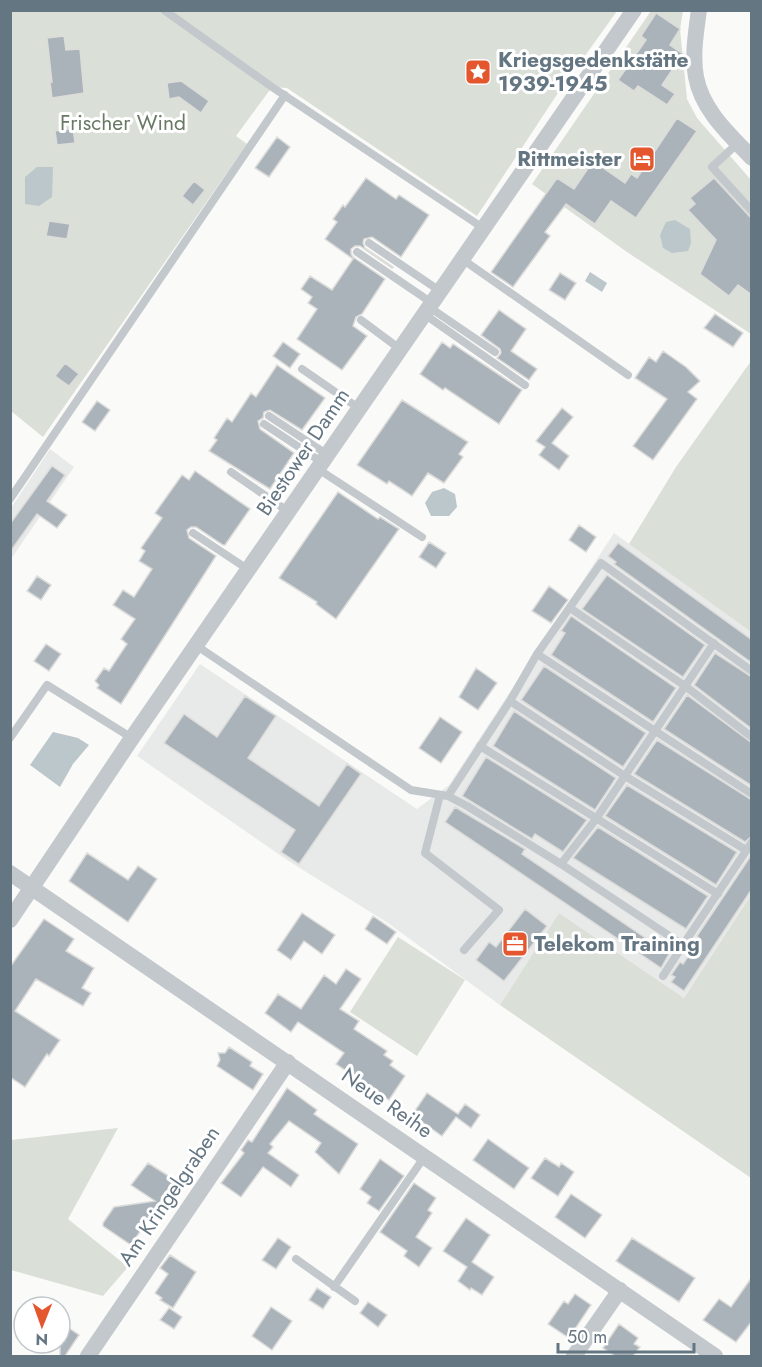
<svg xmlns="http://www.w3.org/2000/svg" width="762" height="1367" font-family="Jost,sans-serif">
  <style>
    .built { fill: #e8e9e9 }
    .green { fill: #dadfd7 }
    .water { fill: #bbc7cb }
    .building { fill: #aab3b9; stroke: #dcdcda; stroke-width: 1.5 }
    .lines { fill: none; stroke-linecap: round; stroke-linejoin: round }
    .lane { stroke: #c3c8cc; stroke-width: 8 }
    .street { stroke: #c3c8cc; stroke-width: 16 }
    .labels { text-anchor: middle; stroke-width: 6; stroke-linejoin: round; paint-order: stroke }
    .poi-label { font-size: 21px; font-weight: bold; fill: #657683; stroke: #fff; text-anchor: start }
    .park-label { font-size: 21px; fill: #687a64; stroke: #fff }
    .street-label { font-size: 21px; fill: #657683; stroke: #fff }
  </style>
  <rect width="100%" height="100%" fill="#fafaf8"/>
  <path class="built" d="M50 449 74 467 11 559V508Z
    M614 533 751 632V895L684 998 559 913 500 1005 388 923 287 860 137 756 200 664 417 809 449 785Z"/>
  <path class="green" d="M10 11H617L554 99 477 216 287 88 272 87 236 136 247 144 43 437 11 411Z
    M651 11H683L680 29 687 99 697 118 751 180V334L627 252 532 184Z
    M751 361V632L629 544 676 467Z
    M751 895 752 1178H751L500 1005 559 913 684 998Z
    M398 937 465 980 417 1056 350 1012Z
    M118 1128 68 1219 128 1267 103 1296 11 1270V1140Z"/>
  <path class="water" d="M37 167H53L52 197 39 206 25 204V177Z
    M675 220 690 229 691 243 688 251 672 253 663 248 660 235 666 222Z
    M590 272 607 283 602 292 585 281Z
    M444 488 455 494 457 507 449 516H431L425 503 432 492Z
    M53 732 78 738 89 745 73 764 60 787 30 765Z"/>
  <path class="building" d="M656 13 680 29 670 45 683 54 662 85 675 94 667 105 638 86 634 91 618 80 646 40 641 36Z
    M64 36 66 50 80 49 84 93 52 98 50 82H52L47 38Z
    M181 81 209 101 201 113 179 97 169 99 167 83Z
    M677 118 697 131 636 218 611 201 595 224 566 204 545 232 550 236 513 287 491 272 557 178 574 189 593 161 625 183 631 174 637 178Z
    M73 128 75 143 57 145 55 131Z
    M277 137 290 147 269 177 255 168Z
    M366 178 396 199 399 195 429 215 401 257 372 237 364 239 363 243 365 248 393 267 392 268 360 246H355L351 249V254L353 257 385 279 362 314 356 317 353 326 367 336 342 370 297 339 317 309 308 303 312 297 301 289 310 276 332 290 353 259 325 239 337 222 333 219 343 205 345 207Z
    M714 178 752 219V295L738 285 729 296 700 274 716 240 688 210 695 204 690 198Z
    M194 181 205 190 193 205 182 196Z
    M49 221 70 224 67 239 46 236Z
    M560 273 576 283 565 300 549 290Z
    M499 310 526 329 511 351 537 369 529 380 497 358 501 353 500 349 481 335Z
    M715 314 743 333 733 347 704 328Z
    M283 342 300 354 290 368 273 356Z
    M442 342 450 348 453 344 522 390 499 424 445 388 443 390 420 374Z
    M663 351 686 367 700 381 688 392 697 399 653 460 633 446 667 399 635 378 649 357 656 362Z
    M65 363 79 374 69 386 55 376Z
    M277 365 325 398 302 430 270 410 264 412 263 418 258 421 260 429 294 453 270 489 209 451 217 440 214 438 227 418 232 422 251 393 256 397Z
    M402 400 468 442 459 454 463 457 444 483 428 473 412 496 389 481 387 484 357 465Z
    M97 401 110 410 95 431 82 422Z
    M562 408 573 417 552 443 569 456 559 470 539 455 545 447 536 441Z
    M52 466 65 475 47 501 67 515 57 528 37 514 10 552V524Z
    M195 471 250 509 225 545H223L196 527H191L187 530 189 538 216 556 121 704 97 688 99 685 95 681 104 668 109 671 127 644 121 639 135 619 113 605 123 590 134 597 152 569 139 561 145 551 141 548 162 518 155 513 182 475 189 480Z
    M338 492 378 519 380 517 399 529 336 619 316 604 317 602 279 578Z
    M579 525 596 537 586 552 569 540Z
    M429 542 446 553 436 568 419 557Z
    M618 543 752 640V663L614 564 616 562 608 556Z
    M607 575 705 645 683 677 582 609Z
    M37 576 51 585 41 600 27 591Z
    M549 586 568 600 551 623 532 611Z
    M571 616 676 688 653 722 551 655 565 633 561 631Z
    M46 644 61 654 49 671 34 661Z
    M715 653 752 677V729L694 685Z
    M544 666 646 733 623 767 521 700Z
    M476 668 497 683 478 710 459 697Z
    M687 695 752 743V786L664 729Z
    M245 696 276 716 248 758 319 806 347 764 361 774 299 864 281 852 295 830 164 743 184 714 217 737Z
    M514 711 616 778 595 810 493 746Z
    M440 717 462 732 441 763 419 748Z
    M657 740 752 800V836L745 842 634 774Z
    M486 757 587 820 563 852 535 834 532 839 462 796Z
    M627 785 737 852 716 885 605 816Z
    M455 807 525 849 522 854 669 954 661 968 445 822Z
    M598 827 708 896 686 929 573 858Z
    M87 853 128 880 138 866 157 879 128 922 69 881Z
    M752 854V889L684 991 671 982 675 977 671 975 680 962 683 964 700 939 697 936Z
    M525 909 547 926 504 981 476 960 489 942 496 947Z
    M302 913 335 935 322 954 304 941 291 960 277 950Z
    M373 916 396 932 387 944 365 929Z
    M44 919 74 939 66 951 94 968 82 988 91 993 83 1006 36 979 15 1011 60 1040 49 1056 47 1054 25 1087 10 1077V967Z
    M346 969 361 979 340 1009 359 1021 354 1029 387 1051 384 1055 393 1061 390 1065 405 1076 389 1100 336 1064 344 1053 298 1022 291 1032 265 1013 278 994 301 1009 324 975 336 984Z
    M229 1047 252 1062 250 1066 263 1074 253 1090 217 1066 220 1060 218 1053H225Z
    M287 1088 317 1110 314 1114 358 1144 339 1174 315 1152 321 1143 289 1121 270 1144 273 1147 268 1153 299 1175 291 1187 263 1167 241 1197 221 1183 244 1153 241 1150 248 1140 252 1142Z
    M427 1093 458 1114 465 1104 480 1115 471 1128 456 1117 442 1136 412 1115Z
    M488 1139 529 1168 514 1189 473 1160Z
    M545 1158 559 1167 561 1163 574 1172 558 1196 531 1178Z
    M380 1159 404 1176 379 1211 367 1203 371 1197 360 1189Z
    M148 1163 175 1180 131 1245 103 1226V1223L114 1207 155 1201 131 1185Z
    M414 1183 436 1198 428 1210 432 1213 416 1237 432 1248 419 1267 404 1256 407 1251 380 1232Z
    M571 1194 602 1215 585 1238 555 1217Z
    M466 1218 490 1235 472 1262 494 1277 482 1295 471 1288 470 1290 458 1281 467 1267 443 1251Z
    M278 1238 291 1247 276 1269 262 1260Z
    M632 1238 695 1278 679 1302 616 1261Z
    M170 1255 196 1272 173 1308 160 1300 162 1298 155 1293 168 1274 160 1268Z
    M752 1277V1321L736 1342 703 1320 719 1299 731 1307Z
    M317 1288 331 1297 323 1309 309 1300Z
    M575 1294 591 1305 569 1338 548 1324 564 1301 568 1304Z
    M368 1302 387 1315 378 1327 360 1313Z
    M271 1307 292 1321 272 1350 252 1336Z
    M169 1308 182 1317 174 1329 160 1320Z
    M60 1322 79 1335 65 1356H60Z
    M619 1324 638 1338 634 1344 640 1347 633 1356H615L603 1348Z"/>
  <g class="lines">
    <path class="lane" d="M164 10 272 87 483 228
      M738 143 712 167 752 211
      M369 243 440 291
      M357 252 432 303
      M462 259 628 375
      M429 307 495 352
      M424 314 525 385
      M361 320 400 349
      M302 369 360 409
      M269 416 328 455
      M264 424 323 463
      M318 469 422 537
      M231 472 289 512
      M10 499 285 95
      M193 533 249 570
      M570 608 685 686 752 737
      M197 646 411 790 448 796 467 806 561 864 683 945 752 842
      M537 654 752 794
      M510 701 625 776 746 850
      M10 738 47 685 132 738
      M480 746 718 894
      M440 795 425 853 499 910 464 950
      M448 796 510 701 537 654 601 563 752 671
      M561 864 596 819 714 643
      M663 976 683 945
      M296 1259 355 1301
      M334 1287 425 1156"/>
    <path class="street" d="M699 10C696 32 692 55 696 77 702 110 729 134 752 158
      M10 873 715 1356
      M10 920 132 738 634 10
      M88 1356 288 1062
      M574 1356 620 1290"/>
  </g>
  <defs>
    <symbol id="sight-square" viewBox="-11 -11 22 22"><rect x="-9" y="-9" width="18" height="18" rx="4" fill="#e4572e" stroke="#fff"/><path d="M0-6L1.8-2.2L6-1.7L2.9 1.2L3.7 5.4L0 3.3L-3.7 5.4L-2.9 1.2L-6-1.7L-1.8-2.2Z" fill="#fff"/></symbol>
    <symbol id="hotel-square" viewBox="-11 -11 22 22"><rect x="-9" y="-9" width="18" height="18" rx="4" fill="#e4572e" stroke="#fff"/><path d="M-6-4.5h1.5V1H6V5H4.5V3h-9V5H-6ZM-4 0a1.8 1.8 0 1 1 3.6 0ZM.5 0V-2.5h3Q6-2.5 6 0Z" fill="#fff"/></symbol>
    <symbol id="office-square" viewBox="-11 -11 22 22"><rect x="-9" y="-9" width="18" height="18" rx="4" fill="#e4572e" stroke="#fff"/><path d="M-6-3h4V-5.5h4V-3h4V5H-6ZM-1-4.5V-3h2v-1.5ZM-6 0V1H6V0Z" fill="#fff"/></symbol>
  </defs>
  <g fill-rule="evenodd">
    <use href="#sight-square" x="463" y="57" width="30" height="30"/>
    <use href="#hotel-square" x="627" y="144" width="30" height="30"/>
    <use href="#office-square" x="500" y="929" width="30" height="30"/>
  </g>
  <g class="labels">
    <g class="poi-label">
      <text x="498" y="67">Kriegsgedenkstätte<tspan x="498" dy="24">1939-1945</tspan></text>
      <text x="622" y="166" text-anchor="end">Rittmeister</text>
      <text x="534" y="951">Telekom Training</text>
    </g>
    <g class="park-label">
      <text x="123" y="130">Frischer Wind</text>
    </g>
    <g class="street-label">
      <text transform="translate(303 452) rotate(-56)" y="7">Biestower Damm</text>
      <text transform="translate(387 1103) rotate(35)" y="7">Neue Reihe</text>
      <text transform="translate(169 1196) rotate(-56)" y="7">Am Kringelgraben</text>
    </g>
  </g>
  <rect width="762" height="1367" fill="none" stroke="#657683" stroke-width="24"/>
  <g transform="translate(42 1325) rotate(181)"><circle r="28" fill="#ffffff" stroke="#c1c8cd" stroke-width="1.5"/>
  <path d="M0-4.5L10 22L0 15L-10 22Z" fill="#e4572e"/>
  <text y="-9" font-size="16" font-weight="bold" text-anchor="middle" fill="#657683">N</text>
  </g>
  <path d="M558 1343v9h136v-9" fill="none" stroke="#657683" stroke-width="3"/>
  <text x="567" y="1343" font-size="18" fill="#657683" stroke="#ffffff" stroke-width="4.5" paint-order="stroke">50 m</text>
</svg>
